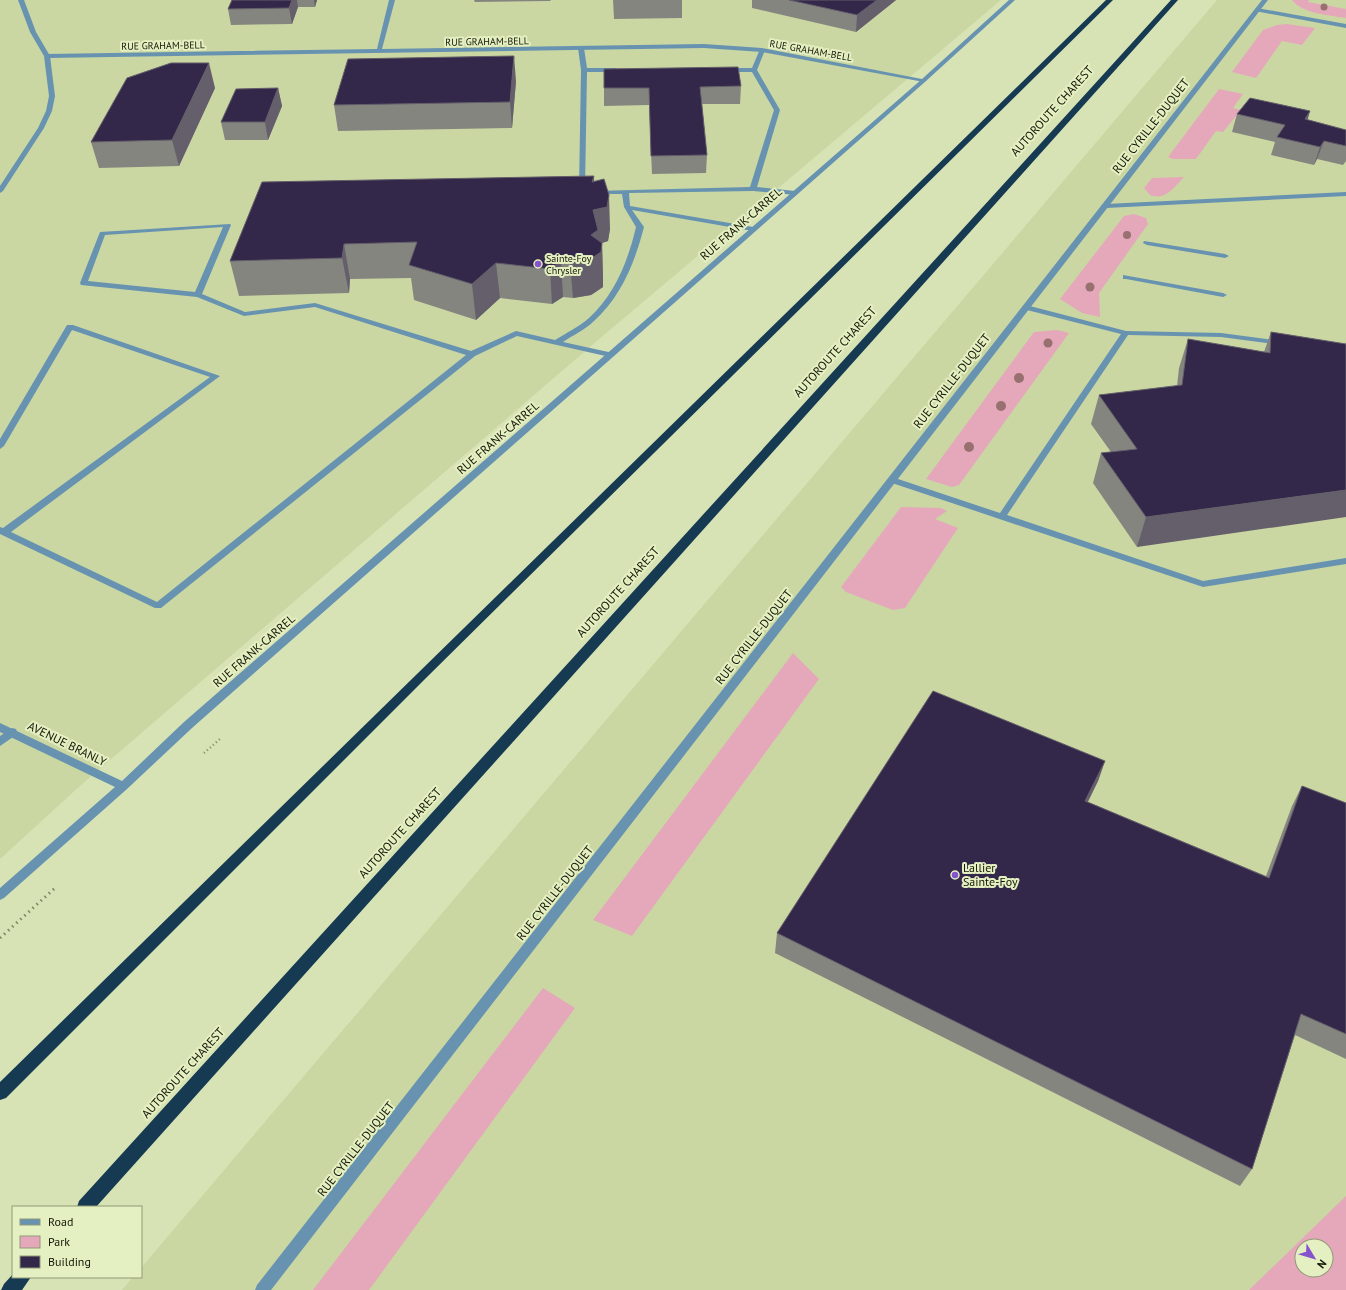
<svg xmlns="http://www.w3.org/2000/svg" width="1346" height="1290" font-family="'PT Sans',sans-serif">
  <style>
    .built { fill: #cad7a2; fill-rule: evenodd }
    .green { fill: #e4a8ba; fill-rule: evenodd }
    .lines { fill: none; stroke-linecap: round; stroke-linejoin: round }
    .path-far1 { stroke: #7f8766; stroke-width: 2.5; stroke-dasharray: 1 3; stroke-linecap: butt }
    .path { stroke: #7f8766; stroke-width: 3; stroke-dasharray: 1.5 4; stroke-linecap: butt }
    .service { fill: #6793b1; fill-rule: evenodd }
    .minor { fill: #6793b1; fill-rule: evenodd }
    .tertiary { fill: #6793b1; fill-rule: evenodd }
    .motorway { fill: #153a51; fill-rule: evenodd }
    .tree { fill: #97706f }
    .wall { fill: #858580 }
    .shaded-wall { fill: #645f6a }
    .building { fill: #33274a; stroke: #645f6a }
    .poi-dot { fill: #8554cd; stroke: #e5f0c2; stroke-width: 1.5 }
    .labels { text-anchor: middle; stroke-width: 4; stroke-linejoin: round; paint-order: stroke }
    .far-street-label { font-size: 10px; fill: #141707; stroke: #e5f0c2 }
    .far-poi-label { font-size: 10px; fill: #141707; stroke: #e5f0c2; text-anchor: start }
    .street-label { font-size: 12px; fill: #141707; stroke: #e5f0c2 }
    .poi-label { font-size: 12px; fill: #141707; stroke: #e5f0c2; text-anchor: start }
  </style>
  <rect width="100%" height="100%" fill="#d7e3b5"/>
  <path class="built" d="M0 0H1001L598 340 81 785 0 859Z
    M1217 0H1346V1290H122L133 1277H141V1268ZM1302 1246H1326V1270H1302Z"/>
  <path class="green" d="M1292 0H1309L1308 2 1346 9V18C1329 15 1303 14 1292 0Z
    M1287 24 1315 28 1302 45 1282 41 1256 78 1232 72 1263 30 1277 25Z
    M1219 89 1243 94 1233 108 1241 110 1223 132 1216 131 1196 159H1173L1168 157Z
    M1184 177C1174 187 1166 201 1150 195L1144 188 1152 178Z
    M1134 214 1146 218 1148 224 1099 293 1100 317 1082 313 1060 299 1124 216Z
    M1057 330 1069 333 959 485 952 487 926 479 1034 332Z
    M901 507 941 508 947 511 935 519 958 528 905 608 893 610 846 592 841 587Z
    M793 653 819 679 632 936 593 920Z
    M543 988 575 1008 369 1290H313Z
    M1346 1196V1290H1249ZM1302 1246H1326V1270H1302Z"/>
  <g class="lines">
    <path class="path-far1" d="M204 753 220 739"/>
    <path class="path" d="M0 938 55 888"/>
    <path class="service" d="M581 46 584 48 587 68H616L619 70 616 72H587L585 189 582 191 579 189 581 70 578 48Z
      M760 49 765 50 757 70 780 110 757 187 795 191 798 193 795 195 753 191 629 193 630 206 753 227 757 229 753 231 632 210 644 227C635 262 621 297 594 321 585 330 573 335 563 342L613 353V357H610L517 336 475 356 161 608H155L0 534V527L3 528 210 377 72 330 4 446 0 449V439L67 325H73L220 376 11 532 157 602 466 355 315 307 244 316 197 297 81 285 80 283 100 232 230 224 231 225 202 294 245 312 315 303 471 351 516 331 555 340C566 333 579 327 589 318 615 294 628 261 636 227L624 207 622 194H595L592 192 593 191 750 187 774 110 752 72H724L721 70 724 68H752ZM223 227 195 292 88 281 105 235Z
      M1346 192V196L1106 208 1103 206 1106 204Z
      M1144 241 1225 254 1229 256 1225 258 1147 245 1143 243Z
      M1123 275 1223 293 1227 295 1223 297 1126 279H1123Z
      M1023 305H1026L1126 331 1221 333 1281 341 1285 343 1281 345 1221 337 1128 335 1007 515 1203 581 1346 558V564L1203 587 889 482 888 480 889 478H895L1000 513 1121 334 1023 309Z
      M12 728 16 729 17 732 16 735 0 746V736Z"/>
    <path class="minor" d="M389 0H395L382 49 704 44 762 48 927 80 924 82 762 52 704 48 47 58 44 56 47 54 377 49Z
      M1257 8 1346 24V28L1255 11V9Z"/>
    <path class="tertiary" d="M18 0H24L36 32 50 56 55 96 52 111 44 128 3 191 0 193V186L38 128 46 111 49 96 44 56 30 32Z
      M1009 0H1015L926 81 192 728 127 789 4 898 0 900V888L115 787 0 732V723L122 781 184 722 922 79Z
      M1262 0H1268L271 1290H255L257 1285Z"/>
    <path class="motorway" d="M1106 0H1113L427 677 6 1098 0 1100V1082Z
      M1171 0H1178L96 1207H77L79 1201Z
      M13 1274V1277H31L22 1290H1L4 1284Z"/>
  </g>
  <g class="tree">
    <circle cx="1324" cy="7" r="3.5"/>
    <circle cx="1127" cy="235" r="4"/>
    <circle cx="1090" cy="287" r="4.5"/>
    <circle cx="1048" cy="343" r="4.5"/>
    <circle cx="1019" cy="378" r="5"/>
    <circle cx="1001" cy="406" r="5"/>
    <circle cx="969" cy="447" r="5"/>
  </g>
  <path class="wall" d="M232 0H317L315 7H298L292 24 231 25 228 9Z
    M474 0H551L550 1 475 2Z
    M613 0H682V18L614 19Z
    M752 0H896L856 32 752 8Z
    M516 81 512 128 338 131 334 105Z
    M741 86 740 104H702L707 155 706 173 652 174 649 105 604 106V88Z
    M215 88 179 166 99 168 91 142Z
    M278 88 282 106 268 140H225L221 122Z
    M1310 111 1307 120 1346 130V161L1343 165 1317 159 1314 165 1271 155 1275 142 1232 132 1237 114Z
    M594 176V182L610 229 608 241 602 243 603 278V287L591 295 573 298 563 297 552 304 500 298 476 320 414 300 411 278 350 279 349 293 239 296 230 261Z
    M1271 332 1346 344 1137 547 1093 483 1101 453 1111 452 1091 424 1099 395 1177 386 1179 368 1188 339 1264 352Z
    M1105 761 1098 781 1088 802 1266 876 1292 806 1302 786 1346 803V1059L1295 1035 1252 1169 1240 1186 775 953 777 933Z"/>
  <path class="shaded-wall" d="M292 0H297L298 7 292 24 289 8Z
    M314 0H317L315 7Z
    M877 0H896L856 32 857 15Z
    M514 56 516 81 512 128 510 102Z
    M209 63 215 88 179 166 172 140Z
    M278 88 282 106 268 140 265 122Z
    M1310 111 1305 129V119Z
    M1324 141 1317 159 1314 165 1320 147Z
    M594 176 595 209 609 195 610 229 608 241 602 243 603 278V287L591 295 573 298 570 262 591 235 593 210 592 182Z
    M344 244 350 279 349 293 342 258Z
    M561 261 563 297 552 304 550 269Z
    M496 263 500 298 476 320 472 284Z
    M1346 490V517L1137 547 1146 517Z
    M1105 761 1098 781 1078 821 1085 801Z"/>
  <path class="building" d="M232 0H292L289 8 228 9Z
    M789 0H877L857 15Z
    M514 56 510 102 334 105 348 59Z
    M171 63H209L172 140 91 142 127 78Z
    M738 67 741 86 700 87 707 155 651 156 649 88H604V69Z
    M278 88 265 122H221L236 89Z
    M1250 98 1310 111 1305 119 1346 130V146L1324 141 1320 147 1277 137 1285 125 1237 114Z
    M594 176 592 182 604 179 609 195 607 207 593 210 598 230 591 235 602 243 601 252 589 260 570 262 561 261 550 269 496 263 472 284 409 265 417 242 344 244 342 258 230 261 262 182Z
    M1271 332 1346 344V490L1146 517 1101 453 1137 449 1099 395 1182 385 1188 339 1270 353Z
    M933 691 1105 761 1085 801 1269 878 1302 786 1346 803V1034L1301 1014 1252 1169 777 933Z"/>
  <g class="poi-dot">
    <circle cx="538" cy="264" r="4"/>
    <circle cx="955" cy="875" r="4"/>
  </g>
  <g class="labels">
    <g class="far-street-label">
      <text transform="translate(487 41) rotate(-1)" y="4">RUE GRAHAM-BELL</text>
      <text transform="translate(163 45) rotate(-1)" y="4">RUE GRAHAM-BELL</text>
      <text transform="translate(811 50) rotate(10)" y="4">RUE GRAHAM-BELL</text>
    </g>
    <g class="far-poi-label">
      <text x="546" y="262">Sainte-Foy<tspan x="546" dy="12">Chrysler</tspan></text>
    </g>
    <g class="street-label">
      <text transform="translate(1052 111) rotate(-48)" y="4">AUTOROUTE CHAREST</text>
      <text transform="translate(1151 126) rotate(-52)" y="4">RUE CYRILLE-DUQUET</text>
      <text transform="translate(741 224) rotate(-41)" y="4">RUE FRANK-CARREL</text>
      <text transform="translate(835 352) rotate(-48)" y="4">AUTOROUTE CHAREST</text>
      <text transform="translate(952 381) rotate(-52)" y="4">RUE CYRILLE-DUQUET</text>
      <text transform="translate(498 438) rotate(-41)" y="4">RUE FRANK-CARREL</text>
      <text transform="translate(618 592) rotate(-48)" y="4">AUTOROUTE CHAREST</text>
      <text transform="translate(754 637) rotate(-52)" y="4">RUE CYRILLE-DUQUET</text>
      <text transform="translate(254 651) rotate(-41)" y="4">RUE FRANK-CARREL</text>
      <text transform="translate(67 744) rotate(26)" y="4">AVENUE BRANLY</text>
      <text transform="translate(400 833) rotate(-48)" y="4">AUTOROUTE CHAREST</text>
      <text transform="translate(555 893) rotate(-52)" y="4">RUE CYRILLE-DUQUET</text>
      <text transform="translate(183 1073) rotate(-48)" y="4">AUTOROUTE CHAREST</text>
      <text transform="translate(356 1149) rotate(-52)" y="4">RUE CYRILLE-DUQUET</text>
    </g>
    <g class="poi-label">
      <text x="963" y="872">Lallier<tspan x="963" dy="14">Sainte-Foy</tspan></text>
    </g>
  </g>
  <rect x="12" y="1206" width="130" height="72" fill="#e5f0c2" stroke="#919977"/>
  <rect x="20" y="1219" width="20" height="6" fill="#6793b1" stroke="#919977"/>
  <text x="48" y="1226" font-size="12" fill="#141707">Road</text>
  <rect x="20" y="1236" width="20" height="12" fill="#e4a8ba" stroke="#919977"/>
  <text x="48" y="1246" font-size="12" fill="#141707">Park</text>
  <rect x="20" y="1256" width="20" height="12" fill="#33274a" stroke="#919977"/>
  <text x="48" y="1266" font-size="12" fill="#141707">Building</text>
  <g transform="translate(1314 1258) rotate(128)"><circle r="19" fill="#e5f0c2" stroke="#919977"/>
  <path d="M0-3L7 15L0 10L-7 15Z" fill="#8554cd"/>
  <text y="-6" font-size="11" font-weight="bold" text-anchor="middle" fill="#141707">N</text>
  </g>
</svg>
